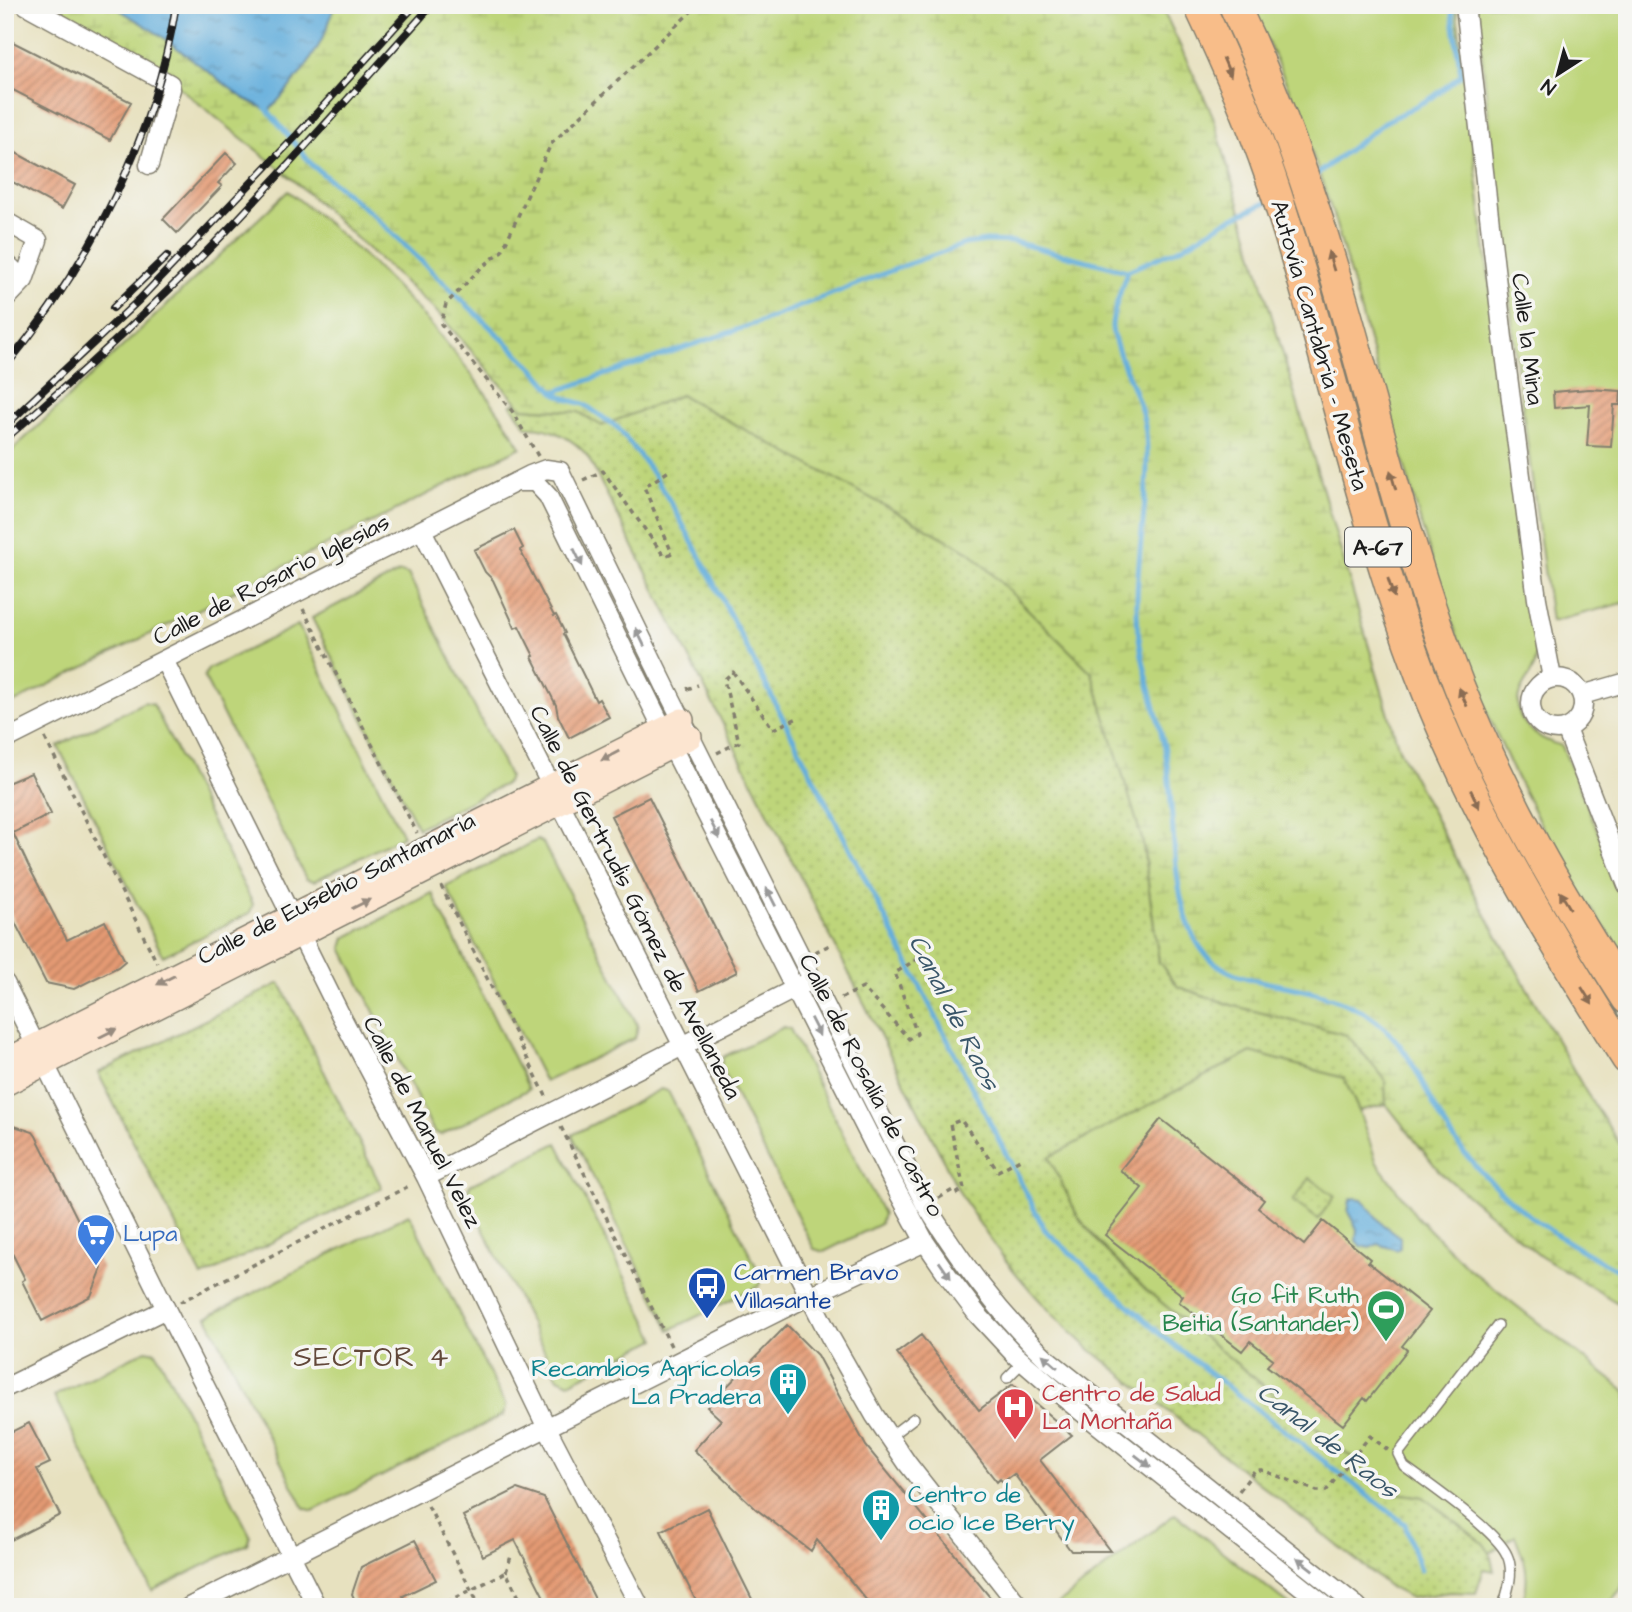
<svg xmlns="http://www.w3.org/2000/svg" width="1632" height="1612" font-family="'Architects Daughter',sans-serif">
  <style>
    .green { fill: #bed57a; stroke: #6d784b; stroke-width: 2 }
    .wetland { fill: url(#wetland-marsh); stroke: #6d784b; stroke-width: 2 }
    .park { fill: url(#park-dots); stroke: #6d784b; stroke-width: 2 }
    .water { fill: url(#water-ripples); stroke: #40657c; stroke-width: 2 }
    .lines { fill: none; stroke-linecap: round; stroke-linejoin: round }
    .stream { stroke: #64aedc; stroke-width: 5 }
    .building { fill: url(#building-hatch) }
    .service-casing { stroke: #827e6e; stroke-width: 12 }
    .minor-casing { stroke: #827e6e; stroke-width: 21 }
    .secondary-casing { stroke: #827e6e; stroke-width: 26 }
    .motorway-casing { stroke: #827e6e; stroke-width: 33 }
    .path { stroke: #827e6e; stroke-width: 3.5; stroke-dasharray: 5 5; stroke-linecap: butt }
    .service { stroke: #fff; stroke-width: 9 }
    .minor { stroke: #fff; stroke-width: 18 }
    .secondary { stroke: #fce5d0; stroke-width: 23 }
    .motorway { stroke: #f8bd89; stroke-width: 30 }
    .rail-casing { stroke: #1c1c1c; stroke-width: 8 }
    .rail { stroke: #f6f6f2; stroke-width: 5; stroke-dasharray: 16; stroke-linecap: butt }
    .oneway { fill: #8a6c52 }
    .oneway2 { fill: #999 }
    .oneway3 { fill: #978b7f }
    .labels { text-anchor: middle; stroke-width: 7; stroke-linejoin: round; paint-order: stroke }
    .shield { fill: #f6f6f2; stroke: #5d5d5c; stroke-width: 2 }
    .shield-label { font-size: 23px; font-weight: bold; fill: #1c1c1c }
    .street-label { font-size: 24px; fill: #1c1c1c; stroke: #f6f6f2 }
    .shop-label { font-size: 24px; fill: #366cbe; stroke: #f6f6f2; text-anchor: start }
    .transit-label { font-size: 24px; fill: #164399; stroke: #f6f6f2; text-anchor: start }
    .leisure-label { font-size: 24px; fill: #27864d; stroke: #f6f6f2; text-anchor: end }
    .culture-label { font-size: 24px; fill: #0d838f; stroke: #f6f6f2; text-anchor: end }
    .health-label { font-size: 24px; fill: #be3a42; stroke: #f6f6f2; text-anchor: start }
    .water-label { font-size: 26px; font-style: italic; fill: #395669; stroke: #f6f6f2 }
    .quarter-label { font-size: 28px; letter-spacing: 2px; fill: #62483a; stroke: #f6f6f2 }
  </style>
  <defs>
    <pattern id="wetland-marsh" width="20" height="14" patternUnits="userSpaceOnUse" patternTransform="scale(1.75)"><rect width="20" height="14" fill="#bed57a"/><path d="M1 5h8M5 5V1M11 12h8M15 12V8" fill="none" stroke="#a3b669"/></pattern>
    <pattern id="park-dots" width="8" height="8" patternUnits="userSpaceOnUse" patternTransform="scale(1.75)"><rect width="8" height="8" fill="#bed57a"/><path d="M2 2h.1M6 6h.1" fill="none" stroke="#a3b669" stroke-width="1.8" stroke-linecap="round"/></pattern>
    <pattern id="water-ripples" width="26" height="14" patternUnits="userSpaceOnUse" patternTransform="scale(1.75)"><rect width="26" height="14" fill="#64aedc"/><path d="M2 4q2-2 4 0t4 0M15 11q2-2 4 0t4 0" fill="none" stroke="#528db2"/></pattern>
    <pattern id="building-hatch" width="6" height="6" patternUnits="userSpaceOnUse" patternTransform="scale(1.75)"><rect width="6" height="6" fill="#e49a73"/><path d="M-1 1l2-2M0 6l6-6M5 7l2-2" fill="none" stroke="#b87d5e"/></pattern>
  </defs>
  <rect width="100%" height="100%" fill="#f6f6f2"/>
  <filter id="ink" filterUnits="userSpaceOnUse"><feTurbulence type="fractalNoise" baseFrequency=".0143" numOctaves="2"/><feDisplacementMap in="SourceGraphic" scale="14" xChannelSelector="R" yChannelSelector="G"/><feConvolveMatrix kernelMatrix="1 2 1 2 8 2 1 2 1" color-interpolation-filters="sRGB"/></filter>
  <filter id="wash" filterUnits="userSpaceOnUse"><feTurbulence type="fractalNoise" baseFrequency=".00686" numOctaves="4" result="noise"/><feDisplacementMap in="SourceGraphic" scale="28" xChannelSelector="R" yChannelSelector="G"/><feGaussianBlur stdDeviation="1.57" result="paint"/><feColorMatrix in="noise" values="0 0 0 0 0 0 0 0 0 0 0 0 0 0 0 0 0 1.4 0 .05"/><feComposite in="paint" operator="in"/></filter>
  <g filter="url(#wash)">
    <rect width="100%" height="100%" fill="#e7e1bf"/>
    <path class="green" d="M1251 5H1456L1527 592C1532 615 1539 640 1535 663 1533 673 1526 679 1522 688 1507 718 1536 739 1562 746L1627 901V961L1561 864 1514 772 1477 691 1448 610 1422 527 1333 214 1294 100Z
      M1476 5H1627V602L1551 622 1519 381Z
      M288 191C379 262 461 348 521 447L5 707V457Z
      M400 572 408 574 509 776 507 783 418 828 312 618Z
      M298 625 403 836 314 881 306 879 204 677 208 669Z
      M144 702 153 704 253 904 250 913 163 956 58 746Z
      M537 840 543 843 638 1026 635 1038 545 1082 446 887Z
      M432 893 529 1089 441 1135 434 1132 342 948 345 938Z
      M784 1027 790 1029 883 1214 880 1224 824 1252 814 1249 721 1066 723 1057Z
      M1251 1052 1344 1078 1359 1111 1377 1163 1417 1217 1467 1267 1627 1392V1571L1621 1589 1606 1607H1534L1524 1599C1530 1572 1525 1561 1515 1536L1490 1553 1482 1543 1423 1497 1396 1493 1146 1290 1104 1248 1078 1217 1048 1156Z
      M661 1089 668 1091 762 1278 759 1286 670 1330 572 1135Z
      M557 1143 656 1339 569 1383 558 1378 466 1195 470 1185Z
      M409 1214 506 1406 503 1415 313 1511 304 1508 207 1317Z
      M146 1350 156 1352 250 1535 247 1544 152 1591 54 1396Z
      M1175 1514 1292 1607H1054Z"/>
    <path class="wetland" d="M41 5H1161L1213 116 1399 749 1489 921 1586 1092 1627 1155V1342L1626 1308 1540 1256 1440 1172 1386 1104 1384 1079 1231 1005 1178 987 1159 962 1142 839 681 395 602 426 578 412 522 408 437 312 291 178 150 64Z"/>
    <path class="park" d="M681 395 970 552 1092 673 1142 839 1159 962 1178 987 1231 1005 1347 1035 1385 1079 1386 1104 1359 1111 1344 1078 1251 1052 1049 1157 1078 1217 1104 1249 1146 1290 1396 1493 1423 1497 1483 1543 1490 1553 1494 1571 1484 1569 1476 1593 1450 1592 1411 1598 1391 1588 1091 1350C1037 1303 997 1255 960 1193L588 457C575 439 549 426 527 427L511 405 517 403 522 408 578 412 602 426Z
      M280 983 382 1188 202 1277 98 1073Z
      M1310 1178 1335 1196 1318 1219 1293 1201Z"/>
    <path class="water" d="M112 5H334C326 46 296 81 269 111L243 98 160 35Z
      M1354 1198 1362 1199 1382 1224 1400 1237V1248L1397 1250 1378 1244 1370 1248 1361 1246 1356 1241 1357 1229 1348 1212 1350 1200Z"/>
    <g class="lines">
      <path class="stream" d="M265 107 313 166 372 214 536 371 554 392 569 400 584 404 618 428 649 468 674 508 707 570 1045 1230 1165 1338 1405 1524 1420 1570
        M1313 177 1385 122 1433 97 1461 75 1451 5
        M1127 271C1123 285 1112 313 1112 326 1112 332 1114 338 1116 344 1125 373 1143 403 1146 433 1151 493 1136 550 1137 609 1137 657 1156 703 1165 750 1176 808 1168 899 1200 947 1223 982 1271 981 1308 991 1331 997 1357 1006 1376 1021 1413 1049 1424 1093 1448 1130 1491 1196 1558 1240 1627 1275
        M554 392 760 322 911 263 965 244 986 241 1014 242 1127 271 1183 247 1224 222 1267 202"/>
    </g>
    <g id="blocks">
      <path class="building" d="M5 38 131 102 110 140 5 86Z
        M5 147 75 185 62 209 5 178Z
        M226 153 237 163 218 183 222 186 177 233 163 219Z
        M1589 389 1621 391 1620 405H1614L1611 447 1587 446 1590 405 1554 408 1553 392Z
        M514 530 523 548 520 550 540 589 554 616 556 615 565 633 563 634 596 701 599 699 609 717 569 738 558 716 556 705 532 657 534 656 519 626 515 628 493 580 485 572 474 550Z
        M31 773 51 814 13 833 28 865 67 940 105 921 125 961 118 967 74 989 46 983 5 903V784Z
        M649 797 737 972 699 991 611 816Z
        M1161 1119 1264 1200 1258 1208 1304 1245 1323 1221 1370 1259 1368 1262 1430 1311 1402 1346 1407 1350 1367 1401 1364 1398 1343 1425 1267 1366 1273 1359 1250 1341 1242 1351 1179 1302 1183 1296 1105 1235 1142 1188 1120 1170Z
        M5 1123 33 1132 36 1136 102 1268 91 1296 42 1321 22 1281 25 1279 5 1239Z
        M787 1325 817 1355 866 1446 998 1607H872L817 1540 811 1551 756 1509 694 1450 721 1420 707 1407Z
        M921 1335 979 1410 1013 1384 1072 1435 1040 1460 1110 1551H1071L1014 1474 1003 1482 1000 1479 997 1482 897 1353Z
        M29 1423 50 1463 37 1469 60 1515 5 1543V1435Z
        M517 1489 544 1498 599 1607H549L515 1540 483 1556 463 1516Z
        M707 1508 737 1569 756 1607H699L661 1531Z
        M415 1540 436 1580 403 1596 409 1607H358L352 1594 361 1567Z"/>
    </g>
  </g>
  <g filter="url(#ink)">
    <use href="#blocks" fill-opacity="0" stroke="#827e6e" stroke-width="2"/>
    <g class="lines">
      <defs>
        <path id="service" d="M1498 1325 1398 1454 1404 1466C1428 1484 1496 1530 1507 1555 1514 1570 1509 1588 1504 1603
          M1007 1378 1023 1362
          M889 1437 914 1418"/>
        <path id="minor" d="M26 5 170 84 171 89 149 165
          M1465 5 1503 338 1537 599 1552 678
          M5 221 38 240 24 280 5 300
          M5 262 24 280
          M516 482H535L548 496 663 729 899 1194 925 1242 949 1277 977 1314 1016 1356 1068 1401 1327 1607
          M422 530 829 1335 875 1416 907 1463 1020 1607
          M164 660 340 1014 426 1177 547 1428 640 1607
          M1531 704a26 26 0 1 1 52 0a26 26 0 1 1-52 0Z
          M1582 695 1627 682
          M1566 729 1627 885
          M5 740 530 475 546 469 560 471 670 696 925 1204C961 1261 998 1313 1047 1359L1358 1607
          M5 983 166 1309 317 1607
          M426 1177 806 983
          M5 1388 166 1309
          M189 1607 809 1296 925 1242"/>
        <path id="secondary" d="M5 1061 682 720
          M5 1084 690 737"/>
        <path id="motorway" d="M1199 5C1225 60 1250 117 1270 175 1322 329 1355 489 1409 643 1461 792 1543 926 1627 1059
          M1234 5C1279 100 1313 198 1342 299 1379 428 1410 560 1459 686 1503 797 1563 899 1627 999"/>
      </defs>
      <use href="#service" class="service-casing"/>
      <use href="#minor" class="minor-casing"/>
      <use href="#secondary" class="secondary-casing"/>
      <use href="#motorway" class="motorway-casing"/>
      <path class="path" d="M538 456 512 411 441 324 446 304 481 268 502 251 551 144 698 5
        M583 480 603 471 664 556 672 553 644 487 669 471
        M303 609 417 833
        M687 689 698 685
        M45 738 157 963
        M717 753 739 742 724 680 733 672 773 729 800 717
        M441 886 547 1098
        M815 952 830 945
        M841 998 863 988 909 1039 917 1034 895 973 920 957
        M561 1127 672 1348
        M956 1194 964 1189 950 1124 961 1120 998 1171 1022 1158
        M939 1198 953 1190
        M180 1302 411 1185
        M1239 1491 1255 1470H1262L1317 1491H1326L1370 1436 1388 1450
        M428 1506 480 1607
        M506 1572 512 1553
        M411 1599 433 1607
        M438 1607 506 1572 524 1607
        M513 1607 535 1596"/>
      <use href="#service" class="service"/>
      <use href="#minor" class="minor"/>
      <use href="#secondary" class="secondary"/>
      <use href="#motorway" class="motorway"/>
      <defs>
        <path id="rail" d="M113 308 167 256
          M5 367C90 264 155 138 176 5
          M5 426 139 300 297 135 415 5
          M5 439C77 377 147 314 212 246 288 168 359 86 432 5"/>
      </defs>
      <use href="#rail" class="rail-casing"/>
      <use href="#rail" class="rail"/>
    </g>
    <defs><path id="oneway-solid" d="M-6-.8H1V-3.2L6.5 0L1 3.2V.8H-6Z" transform="scale(1.75)"/></defs>
    <g class="oneway">
      <use href="#oneway-solid" transform="translate(1227 67) rotate(67)"/>
      <use href="#oneway-solid" transform="translate(1331 261) rotate(-107)"/>
      <use href="#oneway-solid" transform="translate(1393 480) rotate(-106)"/>
      <use href="#oneway-solid" transform="translate(1391 588) rotate(72)"/>
      <use href="#oneway-solid" transform="translate(1463 697) rotate(-113)"/>
      <use href="#oneway-solid" transform="translate(1475 799) rotate(65)"/>
      <use href="#oneway-solid" transform="translate(1565 900) rotate(-121)"/>
      <use href="#oneway-solid" transform="translate(1587 996) rotate(58)"/>
    </g>
    <g class="oneway2">
      <use href="#oneway-solid" transform="translate(578 557) rotate(64)"/>
      <use href="#oneway-solid" transform="translate(640 637) rotate(-116)"/>
      <use href="#oneway-solid" transform="translate(715 830) rotate(63)"/>
      <use href="#oneway-solid" transform="translate(771 897) rotate(-117)"/>
      <use href="#oneway-solid" transform="translate(815 1027) rotate(63)"/>
      <use href="#oneway-solid" transform="translate(945 1270) rotate(55)"/>
      <use href="#oneway-solid" transform="translate(1050 1361) rotate(-139)"/>
      <use href="#oneway-solid" transform="translate(1143 1461) rotate(38)"/>
      <use href="#oneway-solid" transform="translate(1305 1564) rotate(-142)"/>
    </g>
    <g class="oneway3">
      <use href="#oneway-solid" transform="translate(610 756) rotate(152)"/>
      <use href="#oneway-solid" transform="translate(361 904) rotate(-27)"/>
      <use href="#oneway-solid" transform="translate(166 980) rotate(153)"/>
      <use href="#oneway-solid" transform="translate(108 1033) rotate(-27)"/>
    </g>
  </g>
  <defs>
    <symbol id="supermarket-pin" viewBox="-11 -11 22 30"><path d="M0 17L-7.5 6A9.5 9.5 0 1 1 7.5 6Z" fill="#3f7fe0" stroke="#f6f6f2"/><path d="M-6-5.5h2.5l.6 2H6L4.5 2H-2.5L-4.4-4H-6ZM-1.5 3.2a1.3 1.3 0 1 0 .1 0ZM3 3.2a1.3 1.3 0 1 0 .1 0Z" fill="#fff"/></symbol>
    <symbol id="bus-pin" viewBox="-11 -11 22 30"><path d="M0 17L-7.5 6A9.5 9.5 0 1 1 7.5 6Z" fill="#1a4fb4" stroke="#f6f6f2"/><path d="M-5-6H5V4H4V6H2V4H-2V6H-4V4H-5ZM-3.5-4V0h7V-4ZM-3.5 1.2v1.5H-2V1.2ZM2 1.2v1.5H3.5V1.2Z" fill="#fff"/></symbol>
    <symbol id="stadium-pin" viewBox="-11 -11 22 30"><path d="M0 17L-7.5 6A9.5 9.5 0 1 1 7.5 6Z" fill="#2e9e5b" stroke="#f6f6f2"/><path d="M0-5a6.5 5 0 1 0 0 10a6.5 5 0 1 0 0-10ZM-3.5-1.8h7v3.6h-7Z" fill="#fff"/></symbol>
    <symbol id="building-pin" viewBox="-11 -11 22 30"><path d="M0 17L-7.5 6A9.5 9.5 0 1 1 7.5 6Z" fill="#0f9aa8" stroke="#f6f6f2"/><path d="M-4-6H4V6H1V3H-1V6H-4ZM-2.5-4.3h1.7v1.8h-1.7ZM.8-4.3h1.7v1.8H.8ZM-2.5-1h1.7V.8h-1.7ZM.8-1h1.7V.8H.8Z" fill="#fff"/></symbol>
    <symbol id="hospital-pin" viewBox="-11 -11 22 30"><path d="M0 17L-7.5 6A9.5 9.5 0 1 1 7.5 6Z" fill="#e0444e" stroke="#f6f6f2"/><path d="M-5-5h3v3.5h4V-5h3V5h-3V1.5h-4V5h-3Z" fill="#fff"/></symbol>
  </defs>
  <g fill-rule="evenodd">
    <use href="#supermarket-pin" x="74" y="1211" width="44" height="60"/>
    <use href="#bus-pin" x="685" y="1264" width="44" height="60"/>
    <use href="#stadium-pin" x="1364" y="1287" width="44" height="60"/>
    <use href="#building-pin" x="766" y="1360" width="44" height="60"/>
    <use href="#hospital-pin" x="993" y="1385" width="44" height="60"/>
    <use href="#building-pin" x="859" y="1486" width="44" height="60"/>
  </g>
  <g class="labels">
    <rect class="shield" x="1345" y="527.5" width="66" height="39" rx="5"/>
    <g class="shield-label">
      <text x="1378" y="555">A-67</text>
    </g>
    <g class="street-label">
      <text transform="translate(1528 339) rotate(83)" y="8">Calle la Mina</text>
      <text transform="translate(1320 345) rotate(74)" y="8">Autovía Cantabria - Meseta</text>
      <text transform="translate(271 579) rotate(-27)" y="8">Calle de Rosario Iglesias</text>
      <text transform="translate(336 888) rotate(-27)" y="8">Calle de Eusebio Santamaría</text>
      <text transform="translate(636 902) rotate(63)" y="8">Calle de Gertrudis Gómez de Avellaneda</text>
      <text transform="translate(872 1085) rotate(63)" y="8">Calle de Rosalía de Castro</text>
      <text transform="translate(423 1122) rotate(63)" y="8">Calle de Manuel Velez</text>
    </g>
    <g class="shop-label">
      <text x="123" y="1241">Lupa</text>
    </g>
    <g class="transit-label">
      <text x="734" y="1280">Carmen Bravo<tspan x="734" dy="28">Villasante</tspan></text>
    </g>
    <g class="leisure-label">
      <text x="1359" y="1303">Go fit Ruth<tspan x="1359" dy="28">Beitia (Santander)</tspan></text>
    </g>
    <g class="culture-label">
      <text x="761" y="1376">Recambios Agrícolas<tspan x="761" dy="28">La Pradera</tspan></text>
      <text x="908" y="1502" text-anchor="start">Centro de<tspan x="908" dy="28">ocio Ice Berry</tspan></text>
    </g>
    <g class="health-label">
      <text x="1042" y="1401">Centro de Salud<tspan x="1042" dy="28">La Montaña</tspan></text>
    </g>
    <g class="water-label">
      <text transform="translate(955 1012) rotate(63)" y="9">Canal de Raos</text>
      <text transform="translate(1328 1440) rotate(38)" y="9">Canal de Raos</text>
    </g>
    <g class="quarter-label">
      <text x="372" y="1366">SECTOR 4</text>
    </g>
  </g>
  <rect width="1632" height="1612" fill="none" stroke="#f6f6f2" stroke-width="28"/>
  <g transform="translate(1558 74) rotate(216)" stroke="#f6f6f2" stroke-width="5" paint-order="stroke">
  <path d="M0-5L12 26L0 18L-12 26Z" fill="#1c1c1c"/>
  <text y="-10" font-size="19" font-weight="bold" text-anchor="middle" fill="#1c1c1c">N</text>
  </g>
</svg>
